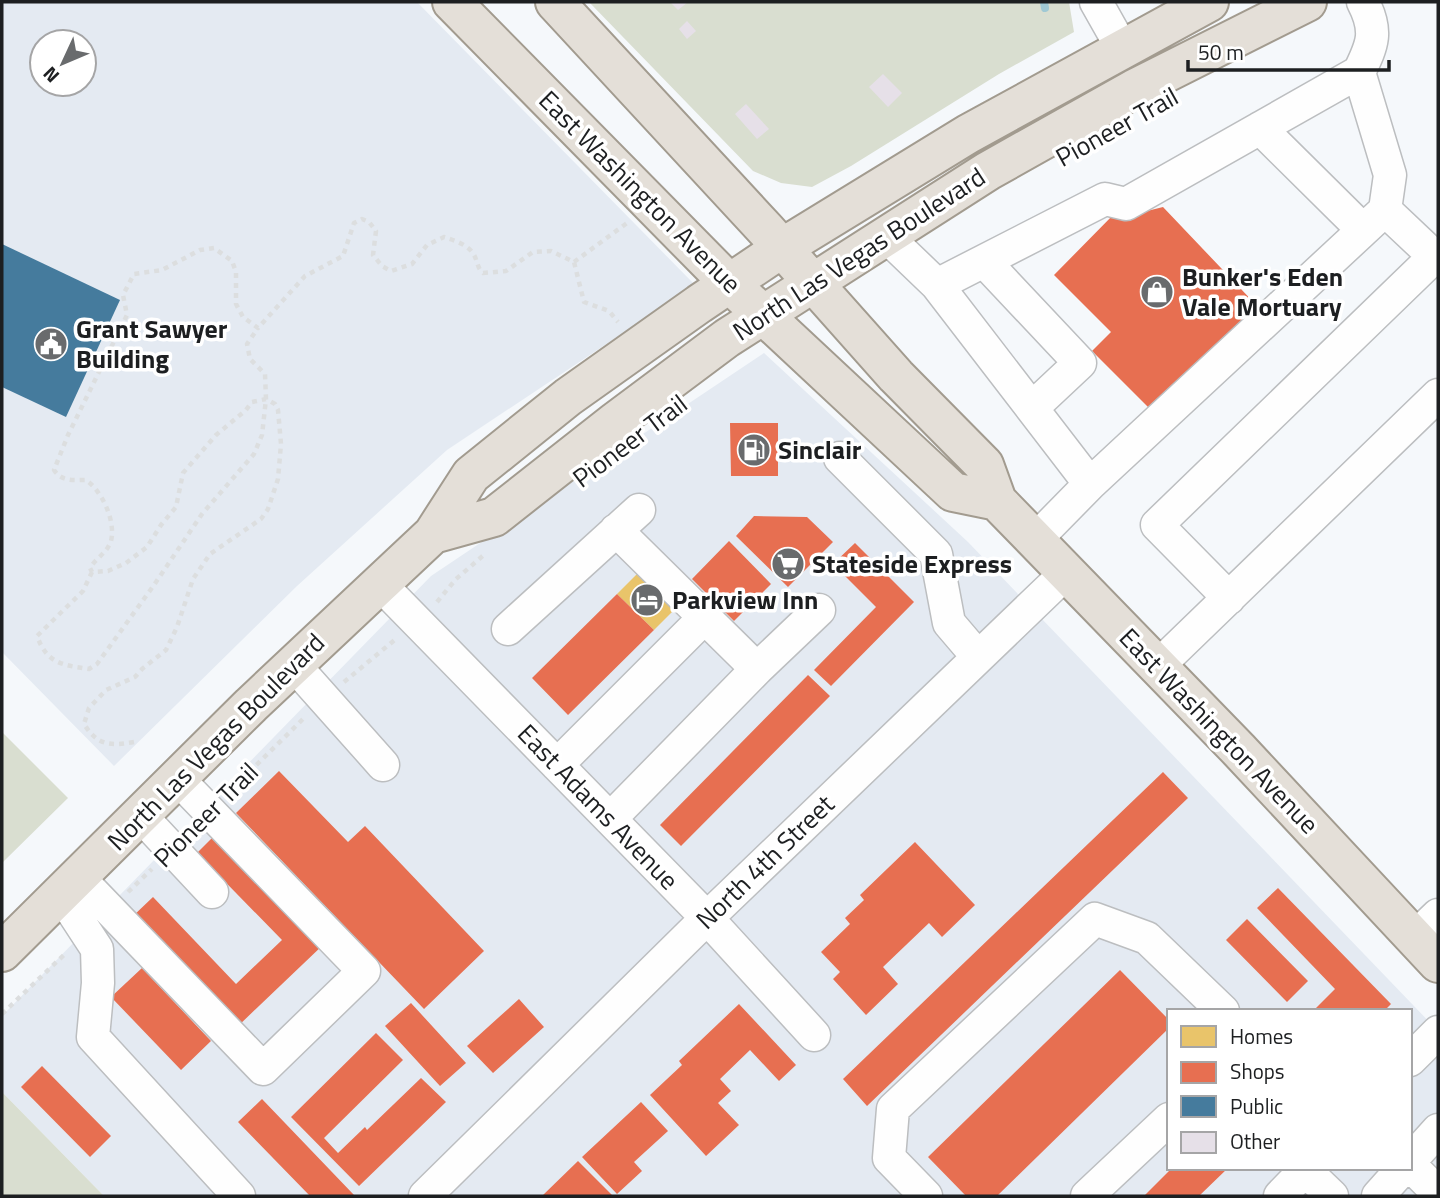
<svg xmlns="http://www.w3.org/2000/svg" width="1440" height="1198" font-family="'Titillium Web',sans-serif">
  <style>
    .built { fill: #e4eaf2; fill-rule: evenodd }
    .green { fill: #d9ded0 }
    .homes { fill: #e9c46a }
    .shops { fill: #e76f51 }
    .public { fill: #457b9d }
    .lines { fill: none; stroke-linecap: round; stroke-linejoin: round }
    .stream { stroke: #a0c9d4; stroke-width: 8 }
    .building { fill: #e6e0e8 }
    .minor-casing { stroke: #bcbec0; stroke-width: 35 }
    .major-casing { stroke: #a29b8f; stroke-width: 42 }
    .path { stroke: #dcdedf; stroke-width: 4.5; stroke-dasharray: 5 5; stroke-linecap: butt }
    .minor { stroke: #fefefe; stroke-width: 32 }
    .major { stroke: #e4dfd8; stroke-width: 38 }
    .labels { text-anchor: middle; stroke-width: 7; stroke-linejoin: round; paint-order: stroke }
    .street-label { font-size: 26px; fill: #1d1f21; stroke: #fff }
    .poi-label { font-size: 26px; font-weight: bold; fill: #1d1f21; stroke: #fff; text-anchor: start }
  </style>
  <rect width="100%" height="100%" fill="#f5f8fb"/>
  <path class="built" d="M2 2H417L695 285 447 450 297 586 114 766 2 652ZM42 42H84V84H42Z
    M764 353 968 542 1438 1031V1196H104L2 1092V1016L431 576ZM1169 1011H1410V1168H1169Z"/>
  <path class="green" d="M589 2H1069L1074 32 999 74 851 166 812 187 781 183 753 171Z
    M2 732 68 798 2 863Z
    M2 1092 104 1196H2Z"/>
  <path class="homes" d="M640 571 677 607 654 630 617 594Z"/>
  <path class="shops" d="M1163 207 1260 309 1151 410 1092 351 1111 332 1054 275 1117 211 1135 214Z
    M730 423H778V476H731Z
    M754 516 807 517 833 542 788 587 736 536Z
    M729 541 771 584 734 621 692 579Z
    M855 543 914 602 831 686 814 670 876 607 833 564Z
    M617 594 654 630 568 715 532 678Z
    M808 675 830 696 681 846 660 825Z
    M279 771 348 842 365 826 484 951 424 1009 236 813Z
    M1163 772 1188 798 867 1106 843 1079Z
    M217 833 324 944 237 1027 132 917 153 897 236 984 282 940 197 853Z
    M915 842 975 905 942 937 929 923 883 967 898 984 866 1015 833 979 840 972 821 952 850 924 845 918 864 900 860 895Z
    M1278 888 1391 1004 1384 1011H1313L1335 989 1257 908Z
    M1247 919 1308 981 1287 1002 1226 940Z
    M142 968 211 1041 181 1070 111 997Z
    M1120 970 1169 1020V1028L997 1196H966L928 1157Z
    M519 999 544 1027 493 1073 467 1046Z
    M411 1003 466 1063 440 1086 385 1026Z
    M739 1004 796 1065 779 1081 750 1050 720 1079 731 1091 718 1103 739 1125 706 1156 650 1095 682 1065 679 1061Z
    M376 1033 403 1060 324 1138 338 1153 365 1127 367 1130 421 1078 446 1102 359 1186 291 1117Z
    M42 1066 111 1136 90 1157 21 1087Z
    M262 1099 354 1195 353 1196H310L238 1122Z
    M641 1102 668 1131 634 1162 642 1171 617 1194 582 1157Z
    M578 1161 612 1195 611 1196H542Z
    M1172 1168H1228L1199 1196H1144Z"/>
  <path class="public" d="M2 244 120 300 66 417 2 387Z"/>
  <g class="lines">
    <path class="stream" d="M1044 2 1045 8"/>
  </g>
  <path class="building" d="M670 2H688L678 10Z
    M687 21 696 31 687 39 679 29Z
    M883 74 902 93 888 107 869 87Z
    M746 104 769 129 757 139 735 114Z"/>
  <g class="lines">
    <defs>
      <path id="minor" d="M1096 2 1122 48
        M1363 2C1378 31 1373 44 1359 72L1390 175 1385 210 1438 260
        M1260 128 1363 230
        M885 235 937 285 1090 484 1035 540
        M984 261 1080 363 1032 408
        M937 285 1105 199 1126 204 1359 72
        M840 458 936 554 949 623 978 657
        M1090 484 1385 210
        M379 583 707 918 814 1035
        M1229 598 1157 525 1434 257
        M508 629 639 510
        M294 665 383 765
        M1158 666 1438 395
        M757 669 819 610
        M557 765 705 617
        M141 816 212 892
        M610 819 757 669 616 530
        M78 877 263 1069 364 971 178 779
        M61 894 97 949 98 983 93 1037 239 1196
        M1414 938 1438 915
        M1410 1060 1438 1032
        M1410 1161 1438 1130
        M1410 1165 1438 1193
        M1306 1171 1332 1196
        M425 1196 707 918 1066 573
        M926 1196 889 1158 893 1109 1095 919 1147 938 1223 1011
        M1087 1196 1169 1119
        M1280 1196 1307 1168
        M1378 1196 1403 1168"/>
      <path id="major" d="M452 2 729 283 953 492 997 501
        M555 2 767 231 896 376 984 465 997 501 1239 750 1438 963
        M433 534 494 517 616 421 727 338 988 171 1134 89 1307 2
        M2 952 251 705 433 534 471 475 568 397 699 304 782 248 968 134 1209 2"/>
    </defs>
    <use href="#minor" class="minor-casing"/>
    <use href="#major" class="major-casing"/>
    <path class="path" d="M574 262 627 223
      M92 572 83 591 37 636C47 663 61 665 89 669L97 664 154 585 202 514 254 454 262 435 266 399 265 374 250 359 247 344 258 328
      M437 602 456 579 485 554
      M344 682 397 638
      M134 742C110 746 98 746 84 724L89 708 106 690 135 677 142 669 166 650 177 627 193 579 210 554 261 519 268 509 278 479 281 444 278 410 275 404 266 399 252 402 246 410 216 435 183 473 176 507 161 525 147 547 126 563 108 571 92 572 90 568C96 558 107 553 111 541 116 521 102 491 86 480 73 480 62 482 54 470L68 435 127 315 123 295 134 274 162 270 200 250 214 248 232 261 236 272V304L243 317 258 328 305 276 343 256 354 223 362 219 369 222 376 231 373 255 382 266 391 271 412 264 427 245 444 237C453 240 466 244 472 252 478 259 476 267 483 273L506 271 533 252 551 251 574 262 584 302 609 311 618 322
      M228 793 304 718
      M128 892 152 869
      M2 1014 67 952"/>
    <use href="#minor" class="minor"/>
    <use href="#major" class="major"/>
  </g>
  <defs>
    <symbol id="shop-disc" viewBox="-11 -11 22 22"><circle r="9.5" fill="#696b6d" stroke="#fff"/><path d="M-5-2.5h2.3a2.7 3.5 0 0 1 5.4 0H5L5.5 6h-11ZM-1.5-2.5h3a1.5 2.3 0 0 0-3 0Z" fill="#fff"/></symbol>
    <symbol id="civic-disc" viewBox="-11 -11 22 22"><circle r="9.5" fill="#696b6d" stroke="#fff"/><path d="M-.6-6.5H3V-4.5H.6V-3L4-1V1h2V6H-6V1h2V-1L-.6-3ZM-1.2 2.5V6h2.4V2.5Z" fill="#fff"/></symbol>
    <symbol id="fuel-disc" viewBox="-11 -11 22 22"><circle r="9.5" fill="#696b6d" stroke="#fff"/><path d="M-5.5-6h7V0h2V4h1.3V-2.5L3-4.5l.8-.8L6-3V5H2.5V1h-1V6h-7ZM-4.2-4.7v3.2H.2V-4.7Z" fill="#fff"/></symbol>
    <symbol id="supermarket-disc" viewBox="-11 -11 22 22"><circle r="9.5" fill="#696b6d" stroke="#fff"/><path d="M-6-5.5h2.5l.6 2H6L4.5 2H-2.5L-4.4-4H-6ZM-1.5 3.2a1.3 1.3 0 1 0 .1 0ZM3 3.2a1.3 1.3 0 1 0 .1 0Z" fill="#fff"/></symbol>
    <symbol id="hotel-disc" viewBox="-11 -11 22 22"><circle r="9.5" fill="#696b6d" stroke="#fff"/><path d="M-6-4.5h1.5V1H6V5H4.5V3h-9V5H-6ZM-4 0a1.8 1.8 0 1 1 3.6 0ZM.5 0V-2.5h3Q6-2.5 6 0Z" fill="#fff"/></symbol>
  </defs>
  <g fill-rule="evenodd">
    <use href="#shop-disc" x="1138" y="273" width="38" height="38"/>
    <use href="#civic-disc" x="32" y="325" width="38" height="38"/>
    <use href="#fuel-disc" x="735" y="431" width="38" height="38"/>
    <use href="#supermarket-disc" x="769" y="545" width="38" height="38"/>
    <use href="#hotel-disc" x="628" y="581" width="38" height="38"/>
  </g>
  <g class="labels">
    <g class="street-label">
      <text transform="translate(1117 127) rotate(-29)" y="9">Pioneer Trail</text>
      <text transform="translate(640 192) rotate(45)" y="9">East Washington Avenue</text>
      <text transform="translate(859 254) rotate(-33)" y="9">North Las Vegas Boulevard</text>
      <text transform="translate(630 441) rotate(-37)" y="9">Pioneer Trail</text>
      <text transform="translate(1219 731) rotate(46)" y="9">East Washington Avenue</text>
      <text transform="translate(216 742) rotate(-45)" y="9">North Las Vegas Boulevard</text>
      <text transform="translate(598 807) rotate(46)" y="9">East Adams Avenue</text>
      <text transform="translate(206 815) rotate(-45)" y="9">Pioneer Trail</text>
      <text transform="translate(765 862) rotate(-44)" y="9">North 4th Street</text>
    </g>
    <g class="poi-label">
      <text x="1182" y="286">Bunker's Eden<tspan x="1182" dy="30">Vale Mortuary</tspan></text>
      <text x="76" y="338">Grant Sawyer<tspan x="76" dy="30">Building</tspan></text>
      <text x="778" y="459">Sinclair</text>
      <text x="812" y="573">Stateside Express</text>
      <text x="672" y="609">Parkview Inn</text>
    </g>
  </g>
  <rect width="1440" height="1198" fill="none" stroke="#1d1f21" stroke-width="7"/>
  <rect x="1167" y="1009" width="245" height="161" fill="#ffffff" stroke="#a5a5a6" stroke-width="2"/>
  <rect x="1181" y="1026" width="35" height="21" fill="#e9c46a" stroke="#a5a5a6" stroke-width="2"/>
  <text x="1230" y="1044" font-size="21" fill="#1d1f21">Homes</text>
  <rect x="1181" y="1062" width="35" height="21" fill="#e76f51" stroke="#a5a5a6" stroke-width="2"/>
  <text x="1230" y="1079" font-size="21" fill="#1d1f21">Shops</text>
  <rect x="1181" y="1096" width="35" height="21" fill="#457b9d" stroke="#a5a5a6" stroke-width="2"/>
  <text x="1230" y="1114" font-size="21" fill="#1d1f21">Public</text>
  <rect x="1181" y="1132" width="35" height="21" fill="#e6e0e8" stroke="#a5a5a6" stroke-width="2"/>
  <text x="1230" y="1149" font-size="21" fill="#1d1f21">Other</text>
  <g transform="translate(63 63) rotate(226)"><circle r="33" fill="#ffffff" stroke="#a5a5a6" stroke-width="2"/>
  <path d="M0-5L12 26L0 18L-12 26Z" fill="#696b6d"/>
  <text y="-10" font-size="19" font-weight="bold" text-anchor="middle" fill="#1d1f21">N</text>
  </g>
  <path d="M1188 60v10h201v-10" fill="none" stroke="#1d1f21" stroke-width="3.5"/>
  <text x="1198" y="60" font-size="21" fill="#1d1f21" stroke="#ffffff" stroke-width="5" paint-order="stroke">50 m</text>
</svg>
